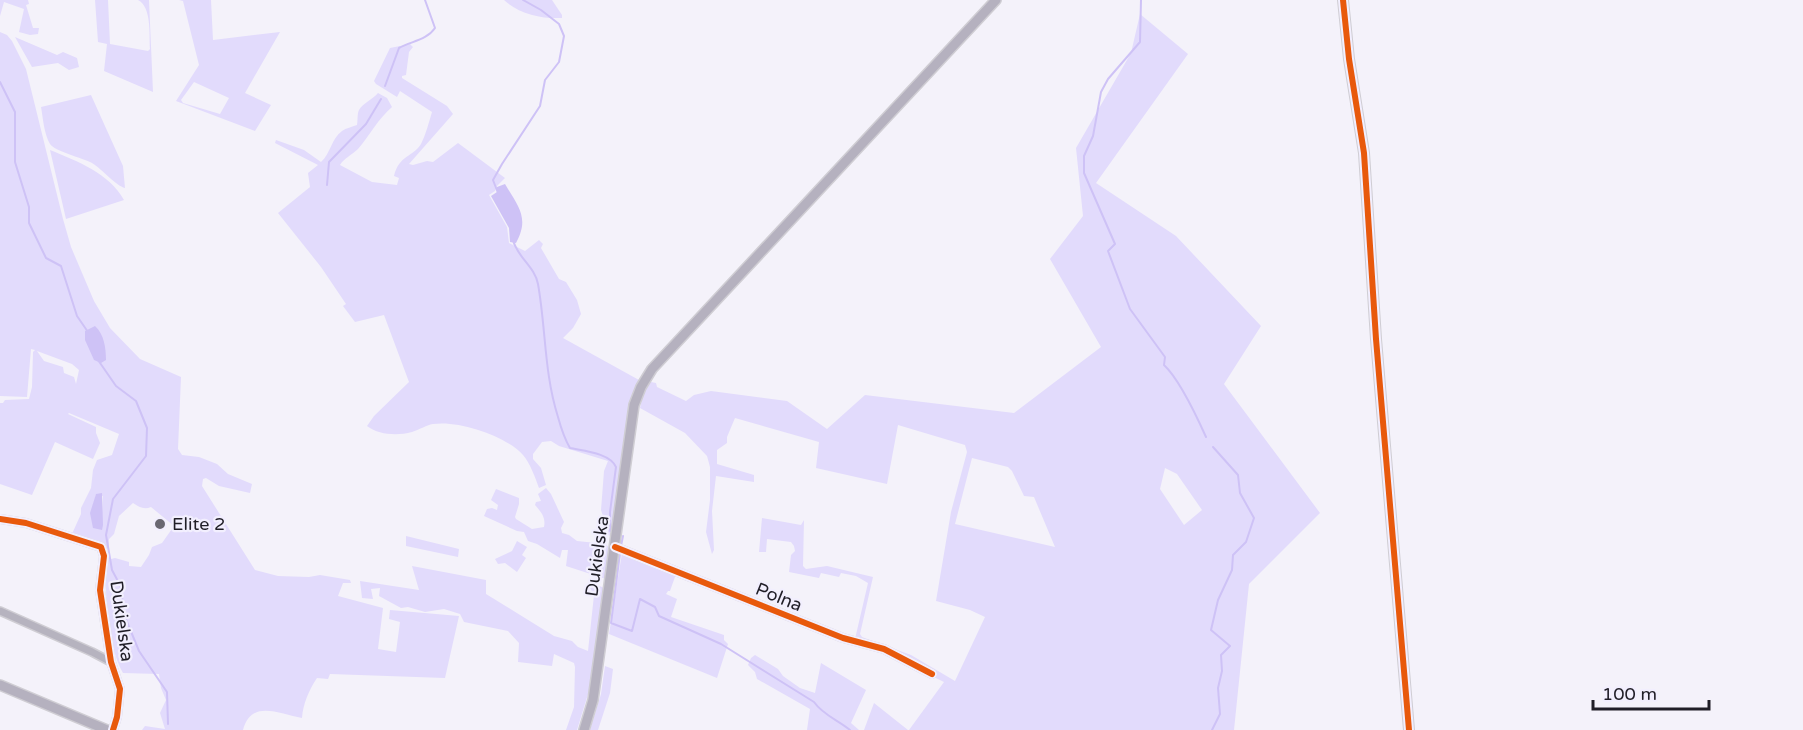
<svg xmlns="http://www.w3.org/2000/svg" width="1803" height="730" font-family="'Varela Round',sans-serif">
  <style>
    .green { fill: #e2dbfc; fill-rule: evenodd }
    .water { fill: #cec2f6 }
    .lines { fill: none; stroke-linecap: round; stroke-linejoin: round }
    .stream { stroke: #cec2f6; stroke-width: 2 }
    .street-casing { stroke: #cfcdd3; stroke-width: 10 }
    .secondary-casing { stroke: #cfcdd3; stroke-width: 12 }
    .street { stroke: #b6b3bf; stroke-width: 7 }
    .secondary { stroke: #b5b1bf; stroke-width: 9 }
    .cycleway-casing { stroke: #f2effe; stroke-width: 10 }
    .cycleway { stroke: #e8590c; stroke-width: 6 }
    .poi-dot { fill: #6a6871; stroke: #f2effe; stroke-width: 2 }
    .labels { text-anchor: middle; stroke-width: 4.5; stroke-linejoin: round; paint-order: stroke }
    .poi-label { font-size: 18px; fill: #201e27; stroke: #f2effe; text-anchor: start }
    .street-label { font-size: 18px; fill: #201e27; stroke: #f2effe }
  </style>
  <rect width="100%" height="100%" fill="#f4f2fa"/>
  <path class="green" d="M0 0H28L29 4 26 5 33 28H39L38 34 30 35 19 32 24 9 4 2 0 16Z
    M95 0H108L110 44 148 51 150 49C149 35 152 7 138 0H149L153 92 104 71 107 44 98 42Z
    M179 0H211L213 40 280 32 245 93 271 105 255 131 176 101 199 65 183 1ZM194 82 229 98 220 114 183 103 181 100Z
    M504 0H552L562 15V18C542 19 519 14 504 0Z
    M1140 14 1188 54 1096 183 1176 236 1261 326 1224 384 1320 513 1249 584 1234 730H909L944 682 855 639 868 583 856 576 841 573 839 577 821 573 819 578 789 572 791 555 795 551 794 546 791 542 767 539 766 552H759L762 518 801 525 804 520 803 566 806 569 827 566 873 577 860 634 862 637 911 655 955 681 985 617 970 610 936 601 951 512 967 452 965 445 898 425 887 484 816 468 819 442 735 418 727 437V443L717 450V464L754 475V482L716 476 712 511 714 550 712 554 706 532 710 500V467L707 456 685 433 640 408C642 399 644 388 651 382L656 383 657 387 686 401 694 395 711 391 787 401 827 429 865 395 1014 413 1101 347 1050 259 1083 216 1076 148 1131 53ZM972 458 1008 467 1012 471 1024 496 1034 497 1055 547 955 524ZM1165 468 1177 474 1202 510 1184 525 1160 489Z
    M0 32 7 35 12 41 26 69 63 219 71 247 94 301 110 328 140 359 181 377 178 449 182 455 199 457 217 464 228 474 252 484 250 493 219 486 206 478 203 479 202 486 255 570 278 576 309 577 320 575 350 580 351 583H343L338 596 383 608 378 649 396 652 400 622 389 619 390 610 459 616 445 678 330 674 328 679 317 678C309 690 303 704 302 718 279 714 251 699 243 730H142L145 726 165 729 160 713 166 700 161 688 159 674 123 673C107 644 104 593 107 560L115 558 129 562V566L141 567 149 555 152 547 162 543 174 526 151 507C144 510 139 507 133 503L119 516 114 534 109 539V549L99 544 71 536 81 514V508L91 488 93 470 97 460 112 455 119 434 69 413 68 414 96 427V433L100 443 93 459 55 442 32 495 0 484V403H3L5 400 29 399 32 387 33 352 35 350 31 349 27 397 0 396ZM37 351 72 364 79 370 76 384 74 377 64 373 63 367 44 361ZM96 495 103 496 101 530 91 512Z
    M15 37 57 55 63 52 77 58 79 67 69 70 58 63 32 67Z
    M410 44 413 47 409 52 406 75 402 76V78L447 106 453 114 409 164 413 165 427 161 433 162 458 143 505 178 497 186 495 191 489 195 507 227 509 243 525 251 539 240 543 244 541 248 559 279 566 282 577 300 581 314 573 328 563 338 639 380 633 393 627 419 611 536 608 535V517L603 516 601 510 604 471 608 461 559 446 551 441 542 442 533 454V459L541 468 546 485 539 488C535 477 530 463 523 455 506 436 459 420 433 424 426 425 419 430 412 432 397 436 379 435 367 426L374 416 409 382 384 315 355 322 343 306 346 304 321 267 278 213 310 187 308 173 318 165 275 143 276 140 304 150 321 162C331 153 331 139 342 131 346 128 352 127 357 125 358 120 357 114 359 110 363 103 373 99 378 93L387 98 392 107C378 119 370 135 358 149 352 155 344 158 340 165L372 182 397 185 399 178 394 176C399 155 413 157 421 144 426 134 429 122 432 112L400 91 397 97 376 84 374 81 390 48Z
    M91 95 123 166 125 188C116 186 102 169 92 163 83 158 54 151 50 144 44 134 43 118 41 107Z
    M50 150C77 161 109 173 124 200L66 219Z
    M546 488 551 494 564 522 561 528 562 533 569 535 577 541 606 544 609 548 606 579 566 566 568 550H562L560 558 537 544 528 541 524 532 517 531 484 516 487 509 492 508 497 510 498 505 491 500 496 489 519 498V504L515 517 516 519 532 529 544 527C546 517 541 512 535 505L536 502 541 501 538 494Z
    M406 536 459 549 458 557 406 546Z
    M517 541 527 547 522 555 526 558 517 572 505 563 498 564 495 559 512 551Z
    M622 553 676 574 670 591H668L666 594 677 599 671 617 724 635V640L728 644 717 678 609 634Z
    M412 566 486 580V594L554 636 572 641 578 647 588 651 594 595 590 588 593 583 604 588 589 691 577 730H566L574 707 575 667 574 663 554 654 552 666 518 662 519 643 508 631 464 622 460 614 444 609 425 612 408 607 401 608 379 596 380 588 371 589 373 599 362 598 360 581 419 590Z
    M755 655 778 669 783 676 800 688 815 693 821 663 866 690 851 723 859 730H807L810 709 757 679 755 672 748 665 751 658Z
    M605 666 613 669 610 693 598 730H590L601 694Z
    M874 703 908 730H864Z"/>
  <path class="water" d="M505 184C518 206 530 218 516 243L510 242 509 228 491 196 497 192V187Z
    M95 326C104 334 106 348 106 360L101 363 94 360 85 340V331Z
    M102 493 103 525 102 530 93 528 90 513 96 494Z"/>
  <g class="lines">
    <path class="stream" d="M1141 0 1140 42 1108 79 1101 92 1093 136 1084 156V173L1115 244 1108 251 1130 309 1165 357 1164 365C1179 379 1197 417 1206 437
      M0 82 15 112V162L29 207V223L46 258 61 266 77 316 88 332
      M385 86 399 48C412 41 427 40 435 28L425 0
      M327 185 329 162 366 124 381 99
      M498 193 493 180 502 164 540 106 545 80 559 62 564 36 559 24 541 10 523 0
      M513 240C517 257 535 267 538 284 546 329 544 373 558 417 561 428 564 438 570 448 584 451 610 453 616 467L610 512V531
      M98 360 116 386 136 401 147 428 146 456 113 499 106 535 112 570 120 585 125 617 139 651 167 692 168 724
      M621 546 623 536
      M620 553 611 623 632 631 640 599 655 607 659 616 721 644 814 702C823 715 838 720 850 730
      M1212 730 1220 714 1218 688 1222 671 1221 655 1230 646 1211 630 1218 600 1232 570 1233 555 1246 542 1254 518 1240 493 1238 475 1213 447"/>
    <defs>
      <path id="street" d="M0 519 26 523 101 547 104 556 100 590 111 662 120 689 117 717 113 730
        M615 547 843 638 884 649 932 674
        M0 611 92 652 111 662"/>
      <path id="secondary" d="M1343 0 1349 59 1364 153 1376 339 1409 730
        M0 685 107 730
        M584 730 593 700 634 405 641 387 652 369 996 0"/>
    </defs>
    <use href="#street" class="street-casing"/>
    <use href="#secondary" class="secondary-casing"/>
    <use href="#street" class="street"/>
    <use href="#secondary" class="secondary"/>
    <defs>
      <path id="cycleway" d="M1343 0 1349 59 1364 153 1376 339 1409 730
        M0 519 26 523 101 547 104 556 100 590 111 662 120 689 117 717 113 730
        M615 547 843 638 884 649 932 674"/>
    </defs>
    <use href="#cycleway" class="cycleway-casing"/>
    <use href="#cycleway" class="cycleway"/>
  </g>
  <circle class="poi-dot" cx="160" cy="524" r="6"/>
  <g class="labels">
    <g class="poi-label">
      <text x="172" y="530">Elite 2</text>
    </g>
    <g class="street-label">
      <text transform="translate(597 556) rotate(-82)" y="6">Dukielska</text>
      <text transform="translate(779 597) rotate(22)" y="6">Polna</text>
      <text transform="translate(122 621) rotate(82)" y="6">Dukielska</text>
    </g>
  </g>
  <path d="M1593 700v9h116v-9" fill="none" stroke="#201e27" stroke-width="3"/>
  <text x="1602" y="700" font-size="18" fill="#201e27" stroke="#f2effe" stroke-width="4.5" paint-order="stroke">100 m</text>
</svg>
